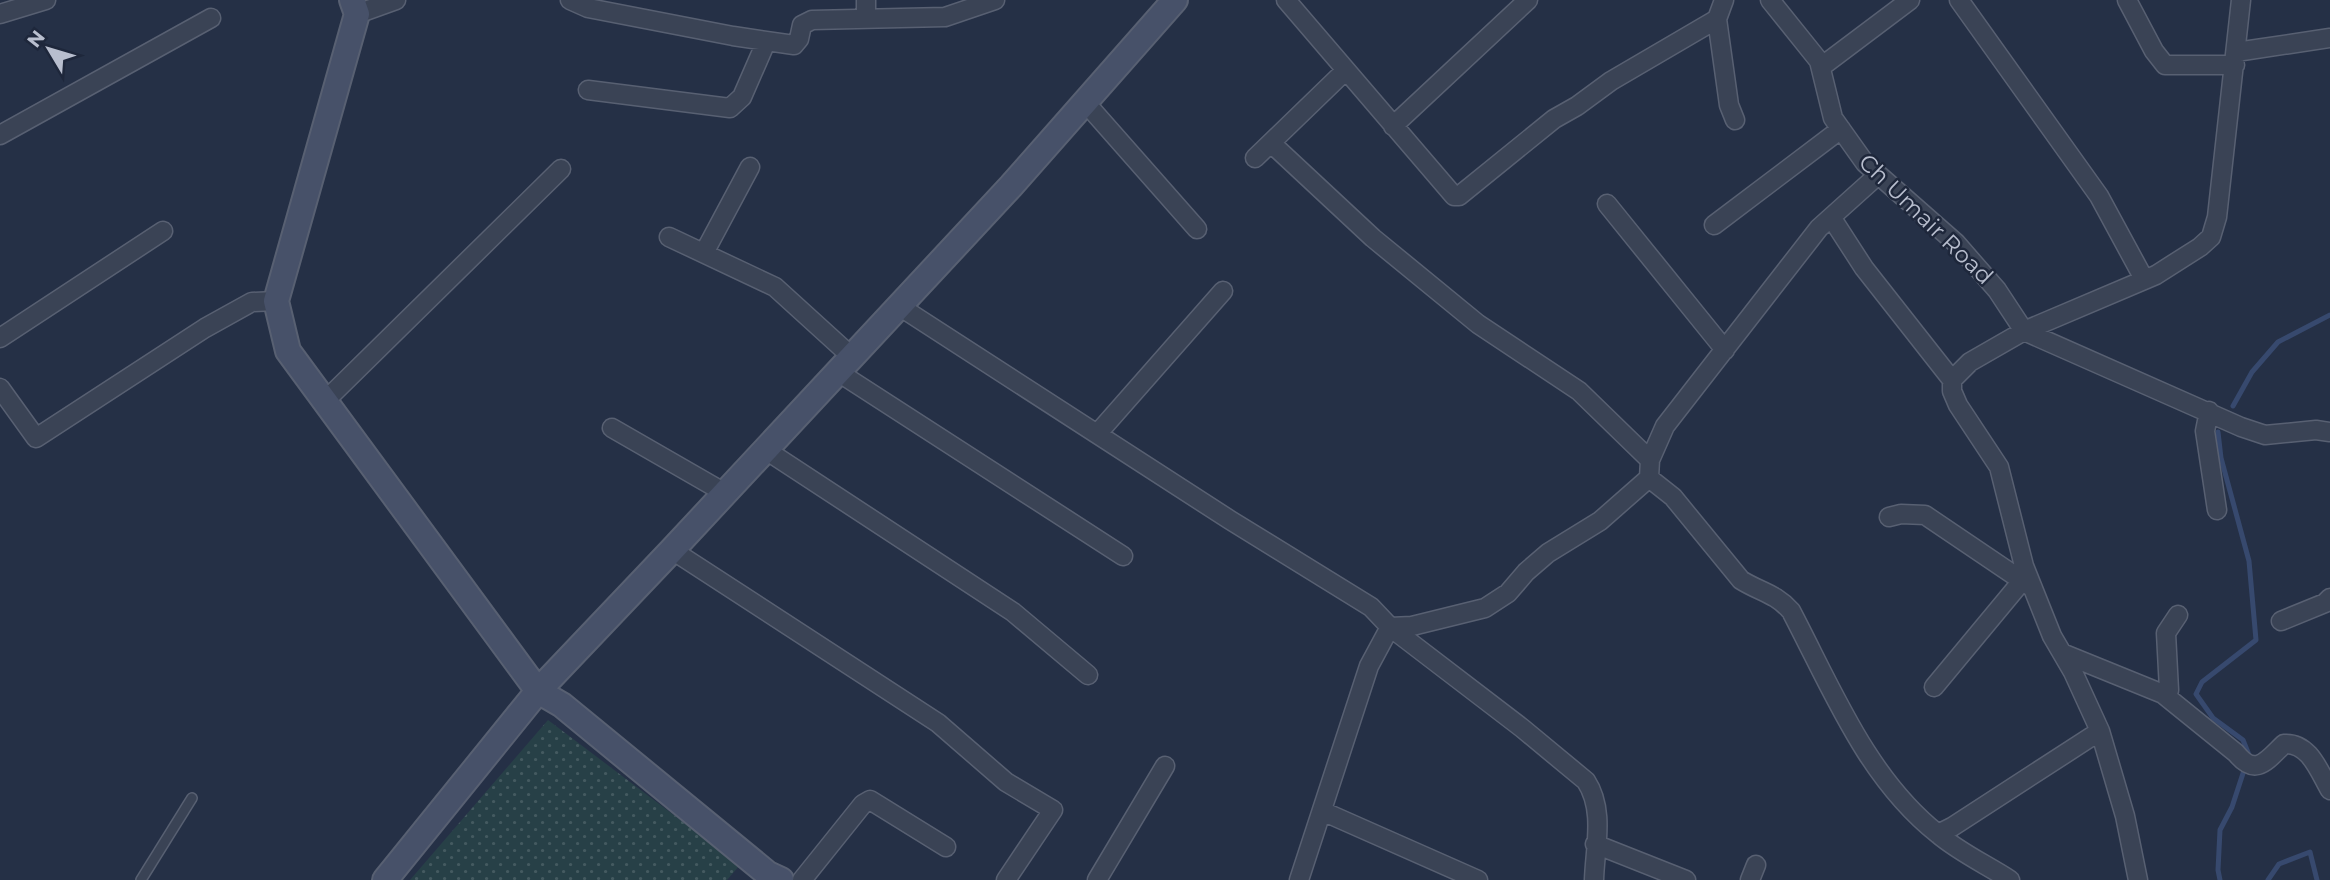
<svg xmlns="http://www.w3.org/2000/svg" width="2330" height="880" font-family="Montserrat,sans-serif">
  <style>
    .grass { fill: url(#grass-dots) }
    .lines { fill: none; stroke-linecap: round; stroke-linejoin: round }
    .stream { stroke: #37496e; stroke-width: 5 }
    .lane-casing { stroke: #586072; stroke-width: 12 }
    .street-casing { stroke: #586072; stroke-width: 21 }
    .secondary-casing { stroke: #586072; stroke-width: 28 }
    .lane { stroke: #3a4355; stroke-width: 9 }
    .street { stroke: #3a4355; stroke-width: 18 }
    .secondary { stroke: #475169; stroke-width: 24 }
    .labels { text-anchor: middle; stroke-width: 5; stroke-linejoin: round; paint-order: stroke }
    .street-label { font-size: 23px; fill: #b8bece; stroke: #1e273b }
  </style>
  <defs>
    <pattern id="grass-dots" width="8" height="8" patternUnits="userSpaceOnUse" patternTransform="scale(1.75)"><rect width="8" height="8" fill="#274047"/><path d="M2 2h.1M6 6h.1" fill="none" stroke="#445a60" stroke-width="1.8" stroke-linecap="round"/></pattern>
  </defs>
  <rect width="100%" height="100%" fill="#253046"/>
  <path class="grass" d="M548 720 740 865 727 880H410Z"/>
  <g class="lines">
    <path class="stream" d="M2233 406 2252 372 2278 342 2330 315
      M2218 432 2221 458 2249 561 2256 640 2202 682 2196 694 2213 718 2243 740 2249 755 2232 807 2220 830 2218 870 2220 880
      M2268 880 2279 864 2310 852 2317 880"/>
    <defs>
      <path id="lane" d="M141 880 192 798"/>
      <path id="street" d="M570 0 588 8 733 36 794 45 799 39 802 25 812 20 945 17 995 0
        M866 0V19
        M1286 0 1454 196H1459L1554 119 1577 106 1611 81 1717 19 1724 0
        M1770 0 1819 61 1833 118 1865 163 1956 243 1997 290 2024 331 2241 427 2265 435 2316 430 2330 432
        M1959 0 2099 196 2144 279
        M2127 0 2154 51 2165 65H2235
        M0 14 46 0
        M357 14 396 0
        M1717 19 1729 105 1735 120
        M2236 52 2330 38
        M1821 67 1910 0
        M588 90 730 108 742 97 766 42
        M1085 102 1197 229
        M1393 126 1528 0
        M0 135 211 18
        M1271 143 1373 238 1478 324 1579 391 1650 460
        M1255 158 1346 70
        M1607 204 1725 350
        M1831 217 1864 268 1952 380
        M1714 225 1841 129
        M669 237 775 287 852 357
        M704 253 750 167
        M899 306 1230 520 1371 607 1390 627 1522 728 1586 781C1605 810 1595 847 1594 880
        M0 338 163 231
        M838 372 1123 556
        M0 388 36 438 205 328 252 302 276 301
        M325 401 561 169
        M2209 411 2205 431 2217 510
        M612 428 725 493
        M1098 433 1223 291
        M766 450 1013 612 1088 675
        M1649 478 1673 497 1741 580C1760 592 1775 593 1791 611 1832 689 1867 778 1938 834 1959 852 1987 865 2010 880
        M1889 517 1901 514 1925 515 2033 588
        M672 550 938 723 1006 782 1053 810 1006 880
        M2281 621 2325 603 2330 598
        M1390 627 1412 626 1485 608 1508 593 1526 572 1548 553 1600 521 1649 478 1650 460 1665 426 1819 228 1878 175
        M2062 653 2163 694 2169 690 2166 633 2178 615
        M1934 687 2022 581
        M2163 694 2236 753C2256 778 2267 760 2284 744 2309 742 2319 771 2330 790
        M1322 811 1478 880
        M1938 834 1952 827 2100 731
        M1595 844 1686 880
        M802 880 863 804 870 800 946 847
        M1097 880 1165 766
        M1299 880 1369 666 1390 627
        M1750 880 1756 865
        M2138 880 2125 816 2100 731 2073 672 2052 636 2024 566 1999 467 1958 405 1952 391V380L1970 362 2024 331 2156 275 2200 247 2211 237 2217 217 2241 0"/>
      <path id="secondary" d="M352 0 357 14 276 301 288 351 538 691 562 705 768 874 781 880
        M385 880 538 691 672 550 1011 186 1175 0"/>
    </defs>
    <use href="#lane" class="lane-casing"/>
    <use href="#street" class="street-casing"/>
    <use href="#secondary" class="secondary-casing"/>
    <use href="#lane" class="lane"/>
    <use href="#street" class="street"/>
    <use href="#secondary" class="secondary"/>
  </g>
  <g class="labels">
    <g class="street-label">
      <text transform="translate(1926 219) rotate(44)" y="8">Ch Umair Road</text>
    </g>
  </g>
  <g transform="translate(49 49) rotate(308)" stroke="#1e273b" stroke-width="5" paint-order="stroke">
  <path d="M0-5L12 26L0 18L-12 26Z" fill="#b8bece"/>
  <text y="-10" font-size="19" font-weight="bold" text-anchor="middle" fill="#b8bece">N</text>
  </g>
</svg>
